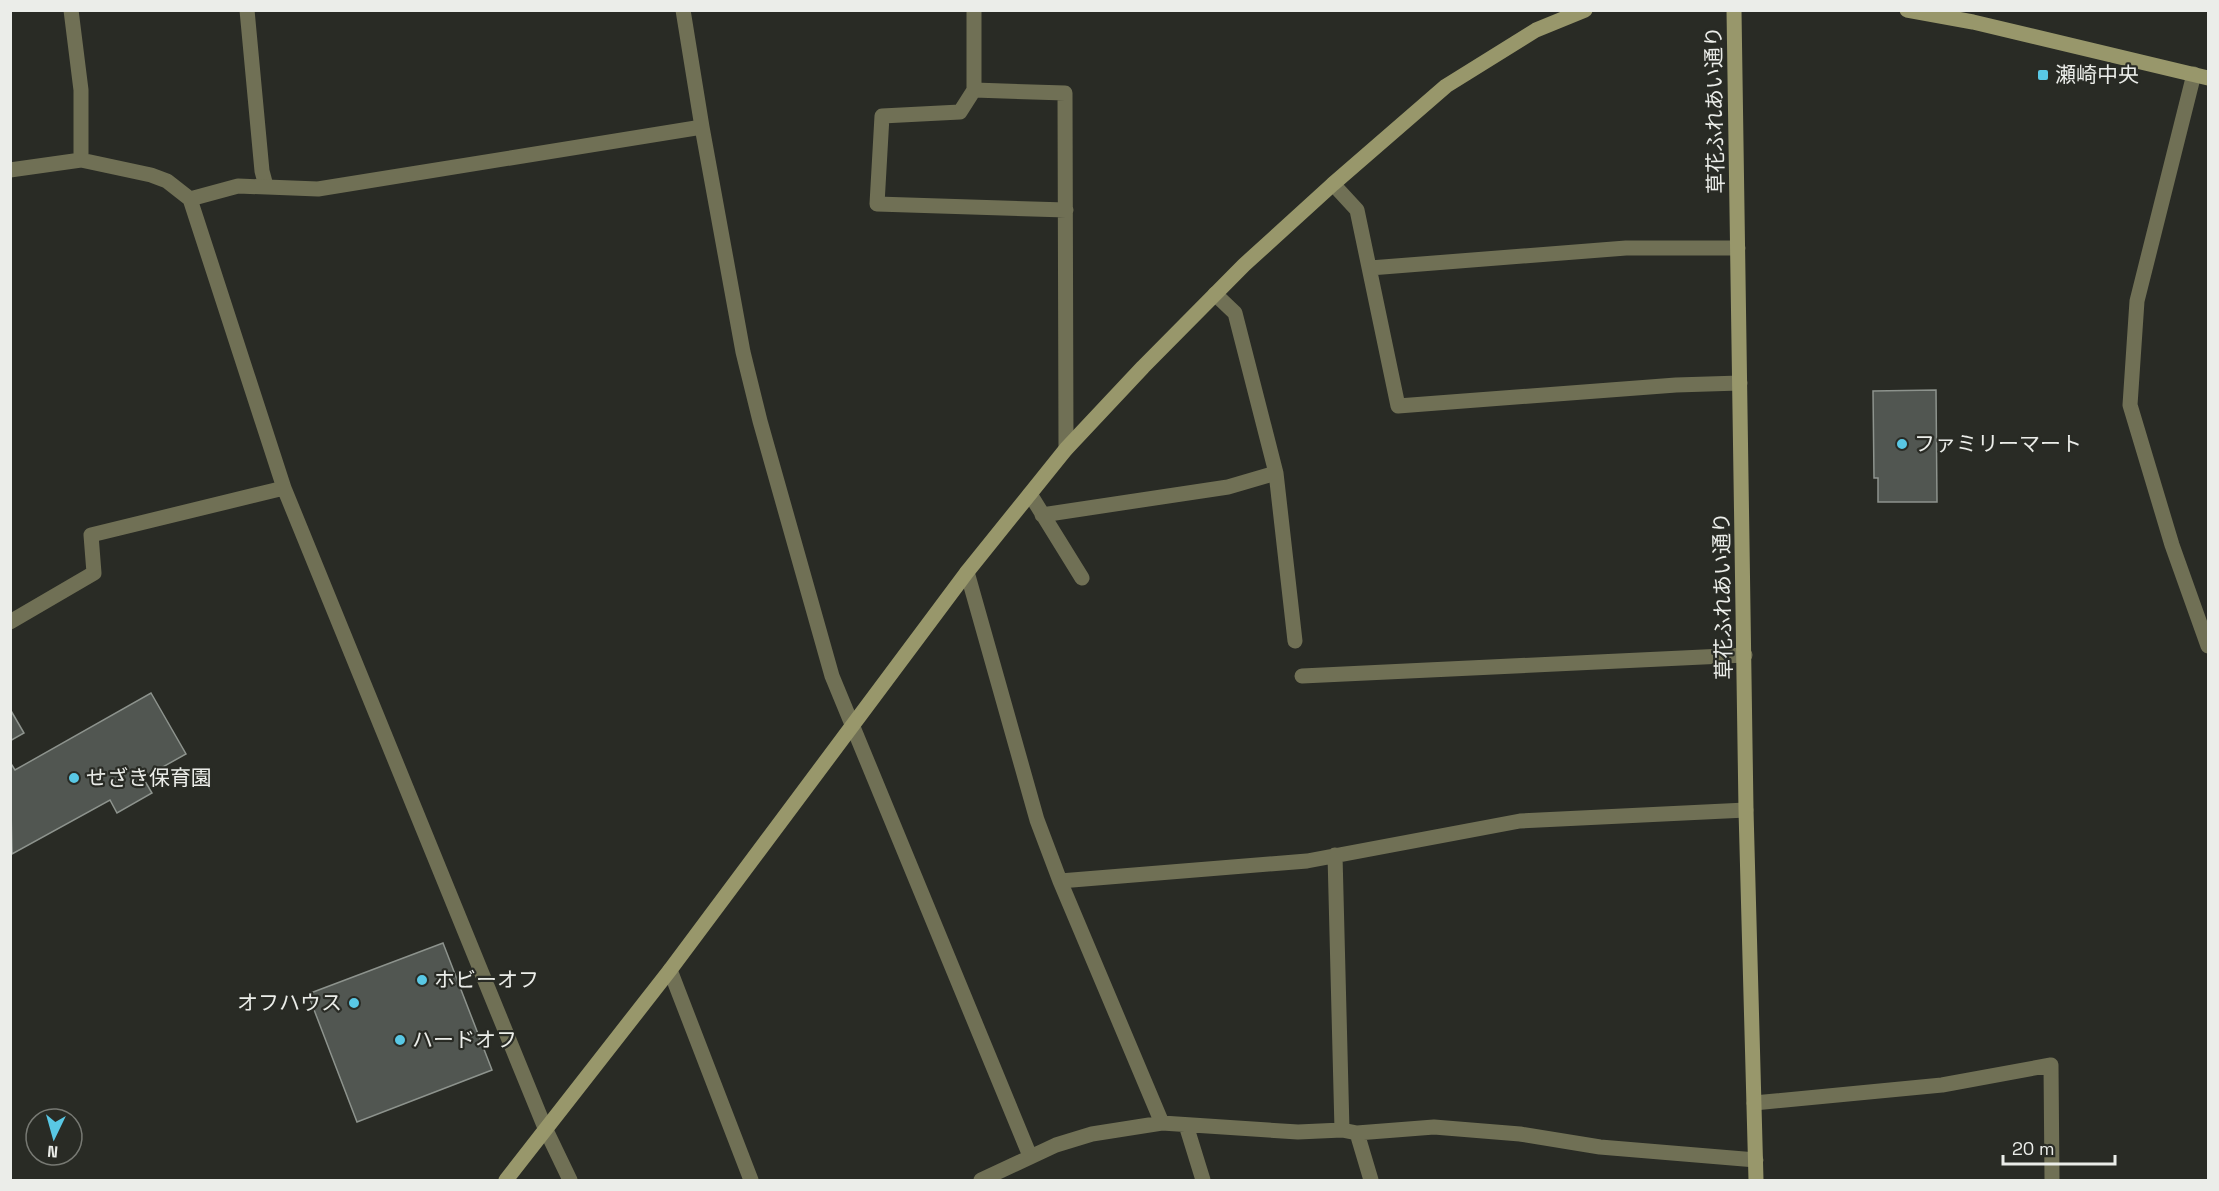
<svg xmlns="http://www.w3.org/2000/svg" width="2219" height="1191" font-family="'Space Grotesk','Noto Sans JP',sans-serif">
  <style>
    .building { fill: #515651; stroke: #8d938d; stroke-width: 1.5 }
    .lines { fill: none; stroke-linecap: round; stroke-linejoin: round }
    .lane { stroke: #707055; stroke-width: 15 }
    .street { stroke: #707055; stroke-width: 15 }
    .secondary { stroke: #98976b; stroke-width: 15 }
    .poi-dot { fill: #59c8e5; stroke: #292b25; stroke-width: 2 }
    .labels { text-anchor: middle; stroke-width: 4.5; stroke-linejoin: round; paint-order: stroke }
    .poi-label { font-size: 21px; fill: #ebede9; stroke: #292b25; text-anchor: start }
    .street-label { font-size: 21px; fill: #ebede9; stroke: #292b25 }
  </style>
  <rect width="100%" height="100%" fill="#292b25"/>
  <path class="building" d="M1936 390 1937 502H1878V478H1874L1873 391Z
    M151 693 186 754 143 778 152 793 117 813 110 800 12 854 10 762 15 770Z
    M10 709 24 733 10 741Z
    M443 943 492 1070 357 1122 308 994Z"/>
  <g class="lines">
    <path class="lane" d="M247 10 262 171 266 186
      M2194 74 2137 301 2130 405 2172 545 2208 646
      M1333 184 1357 210 1398 406 1676 385 1740 383
      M1370 268 1626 248H1738
      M1276 473 1295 641
      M1030 494 1082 578
      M1042 515 1228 487 1276 473 1235 313 1215 294
      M1302 676 1745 655"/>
    <path class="street" d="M71 10 81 90V160
      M683 10 702 127 743 352 760 421 832 676 1030 1156
      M974 10V90L1065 93 1066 449
      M974 90 960 112 882 116 877 204 1066 210
      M10 170 81 160 151 175 167 181 190 199 284 488 545 1128 570 1180
      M190 199 238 186 318 189 702 127
      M967 572 1037 820 1060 881 1162 1123
      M10 622 94 573 91 535 284 488
      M1335 855 1342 1130
      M1060 881 1307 861 1520 821 1746 810
      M670 970 751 1180
      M1754 1103 1942 1085 2051 1065 2052 1180
      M1186 1125 1203 1180
      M1357 1133 1371 1180
      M981 1180 1056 1145 1092 1134 1162 1123 1298 1132 1342 1130 1357 1133 1434 1127 1520 1134 1600 1147 1756 1160"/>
    <path class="secondary" d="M1734 10 1746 810 1756 1180
      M1907 10 1973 22 2208 78
      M506 1180 670 970 967 572 1066 449 1143 367 1244 265 1333 184 1446 86 1536 30 1585 10"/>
  </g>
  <g class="poi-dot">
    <rect x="2037" y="69" width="12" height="12" rx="3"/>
    <circle cx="1902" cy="444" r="6"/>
    <circle cx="74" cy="778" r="6"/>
    <circle cx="422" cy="980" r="6"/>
    <circle cx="354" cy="1003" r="6"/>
    <circle cx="400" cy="1040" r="6"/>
  </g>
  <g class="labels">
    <g class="poi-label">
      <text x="2055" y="82">瀬崎中央</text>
      <text x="1914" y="451">ファミリーマート</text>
      <text x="86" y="785">せざき保育園</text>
      <text x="434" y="987">ホビーオフ</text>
      <text x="342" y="1010" text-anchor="end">オフハウス</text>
      <text x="412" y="1047">ハードオフ</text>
    </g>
    <g class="street-label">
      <text transform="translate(1715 110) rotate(-91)" y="7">草花ふれあい通り</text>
      <text transform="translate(1723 596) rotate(-91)" y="7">草花ふれあい通り</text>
    </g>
  </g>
  <rect width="2219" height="1191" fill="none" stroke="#ebede9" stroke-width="24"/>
  <g transform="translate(54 1137) rotate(185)"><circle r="28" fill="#292b25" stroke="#777973" stroke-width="1.5"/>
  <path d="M0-4.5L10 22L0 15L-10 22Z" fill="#59c8e5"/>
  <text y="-9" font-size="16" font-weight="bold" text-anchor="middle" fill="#ebede9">N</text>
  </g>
  <path d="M2003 1155v9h112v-9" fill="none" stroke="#ebede9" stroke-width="3"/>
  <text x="2012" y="1155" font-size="18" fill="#ebede9" stroke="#292b25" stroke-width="4.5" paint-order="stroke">20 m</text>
</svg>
